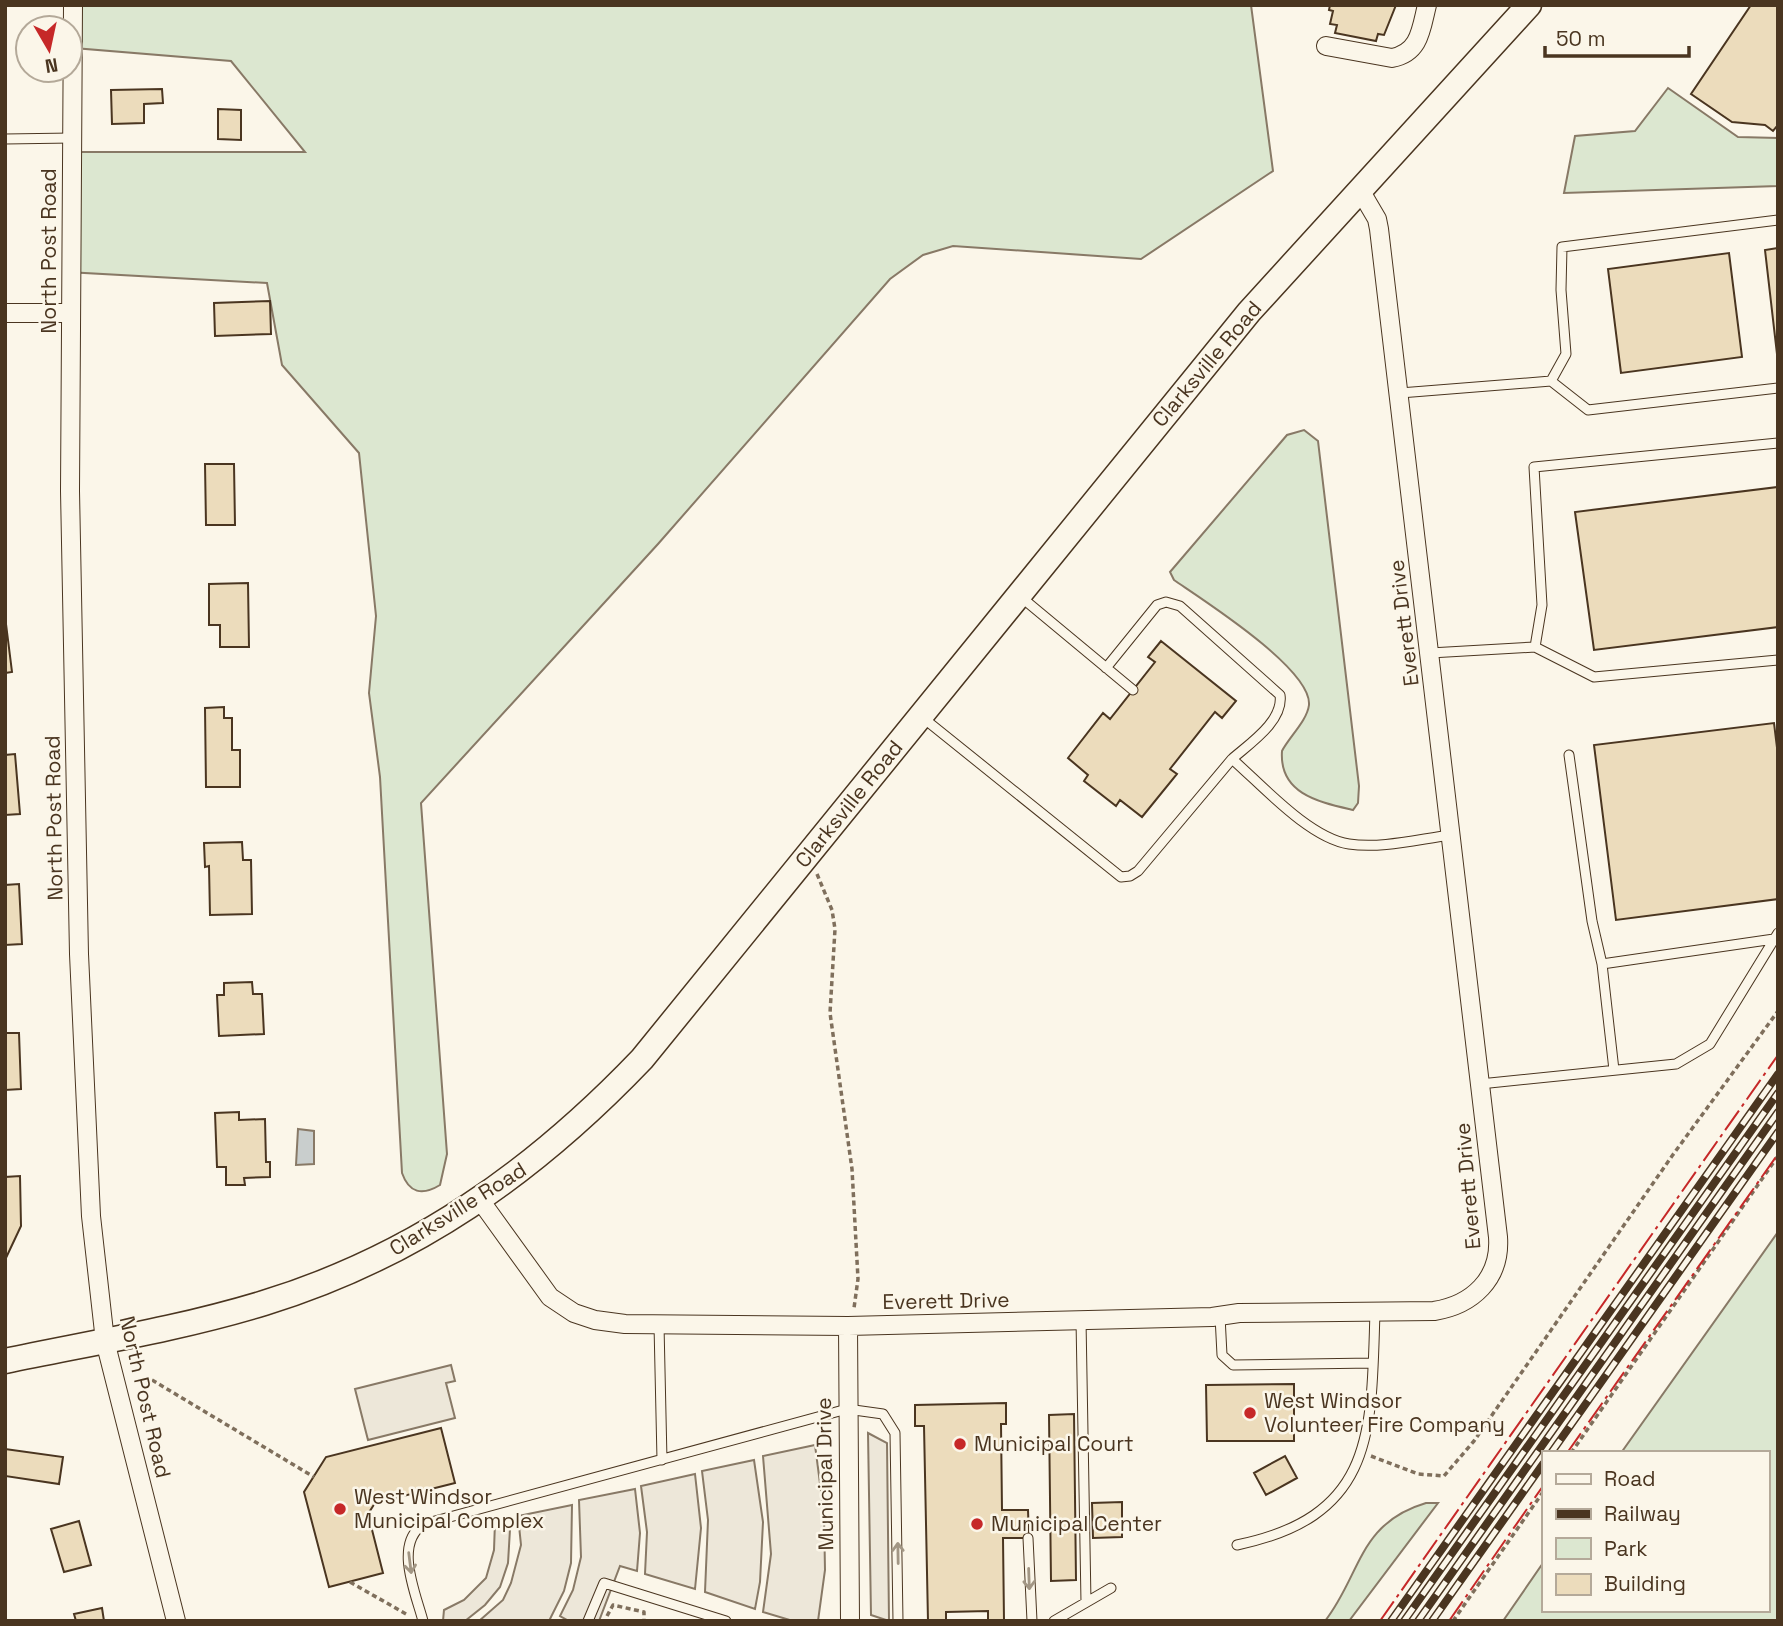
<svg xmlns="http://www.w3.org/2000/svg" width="1783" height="1626" font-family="'Space Grotesk',sans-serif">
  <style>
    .green { fill: #dce7d0; stroke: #887966; stroke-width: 2 }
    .parking { fill: #ede7d9; stroke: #887966; stroke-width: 2 }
    .water { fill: #c9cecd; stroke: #887966; stroke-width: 2 }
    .building { fill: #ecdcbc; stroke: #4a3520; stroke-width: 2 }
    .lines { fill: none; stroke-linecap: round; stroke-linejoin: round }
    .lane-casing { stroke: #4a3520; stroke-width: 11 }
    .street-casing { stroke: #4a3520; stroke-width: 20 }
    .secondary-casing { stroke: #4a3520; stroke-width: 27 }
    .path { stroke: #7f6f5c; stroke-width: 3.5; stroke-dasharray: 5 3.5; stroke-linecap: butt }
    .lane { stroke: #fbf6e9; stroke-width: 9 }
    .street { stroke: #fbf6e9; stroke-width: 18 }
    .secondary { stroke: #fbf6e9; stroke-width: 24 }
    .rail-casing { stroke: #4a3520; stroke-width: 8 }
    .rail { stroke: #fbf6e9; stroke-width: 5; stroke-dasharray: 16; stroke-linecap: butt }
    .power { stroke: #c62828; stroke-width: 2; stroke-dasharray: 24 5 3.5 5; stroke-linecap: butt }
    .oneway { stroke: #a29684 }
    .poi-dot { fill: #c62828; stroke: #fbf6e9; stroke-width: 2.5 }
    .labels { text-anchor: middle; stroke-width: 5; stroke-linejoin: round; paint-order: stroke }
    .street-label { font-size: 21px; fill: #4a3520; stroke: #fbf6e9 }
    .poi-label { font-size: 21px; fill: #4a3520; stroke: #fbf6e9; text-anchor: start }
  </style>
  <rect width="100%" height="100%" fill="#fbf6e9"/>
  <path class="green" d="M73 5H1251L1273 171 1141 259 953 246 923 255 890 279 658 544 421 803 447 1154 440 1185C422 1196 409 1193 402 1173L380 777 369 693 376 616 359 453 282 365 267 283 67 272 68 152H305L231 61 74 48Z
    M1668 88 1738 137 1778 138V186L1564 193 1575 136 1635 131Z
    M1304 430 1318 441 1359 786 1358 803 1353 810C1319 802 1279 794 1282 751 1289 737 1307 721 1309 705 1312 669 1203 600 1174 580L1170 572 1287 435Z
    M1778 1232V1621H1503L1543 1563V1610H1767V1453H1621Z
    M1426 1503H1438L1349 1621H1325C1361 1575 1358 1523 1426 1503Z"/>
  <path class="parking" d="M451 1365 455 1381 446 1383 455 1418 368 1440 355 1389Z
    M868 1433 887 1443 889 1621 871 1615Z
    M815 1445 824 1514 825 1570 818 1621H793L763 1612 771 1554 763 1456Z
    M754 1460 763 1522 760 1582 755 1609 705 1592 708 1520 702 1471Z
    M695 1474 701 1528 695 1589 645 1574 647 1532 641 1486Z
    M635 1489 640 1533 637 1571 620 1566 599 1621H569L560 1616 573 1590 581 1557 579 1500Z
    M572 1505 571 1563 564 1591 549 1621H479L503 1600 511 1583 521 1545 518 1516Z
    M495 1522 510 1529 508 1563 500 1587 485 1605 465 1621H443L444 1610 464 1600 486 1578 494 1550Z"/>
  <path class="water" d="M298 1129 314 1131V1164L296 1165Z"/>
  <path class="building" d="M1330 5H1396L1384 35 1378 34 1376 41 1335 33 1337 25 1330 24 1333 11 1329 10Z
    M1751 5H1778V125L1773 131 1765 125 1732 122 1691 94Z
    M162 89 163 103 144 104V123L112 124 111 90Z
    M218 109 241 110V140L218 139Z
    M1778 248V354H1777L1765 250Z
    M1729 253 1742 357 1621 373 1608 269Z
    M270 301 271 334 215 336 214 303Z
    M205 464H234L235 525H206Z
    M1778 487V627L1594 650 1575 512Z
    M248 583 249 647H220V625H209V584Z
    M5 616 12 672 5 673Z
    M1161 641 1236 701 1222 718 1215 712 1170 769 1177 774 1142 817 1120 800 1116 806 1084 781 1088 775 1068 758 1103 713 1110 719 1155 662 1148 657Z
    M224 707V718H232V750H240V787H206L205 708Z
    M1774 723 1778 756V899L1616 920 1594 745Z
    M15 754 20 814 5 815V755Z
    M242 842 243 860H251L252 914 210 915 209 866 205 867 204 843Z
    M19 884 22 944 5 945V885Z
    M252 982 253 994H262L264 1034 219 1036 217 995H224V983Z
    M5 1033H19L21 1089 5 1090Z
    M239 1112V1120L265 1119 266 1162H270V1177L244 1178 245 1185H226V1167H217L215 1113Z
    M20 1176 21 1226 5 1260V1177Z
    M1294 1384V1441H1207L1206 1385Z
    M1006 1403V1424H1001L1002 1510H1028L1029 1538H1003L1004 1621H988V1611L946 1612V1621H928L924 1426H915V1405Z
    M1074 1414 1076 1580 1051 1581 1049 1415Z
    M441 1428 455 1483 375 1503 368 1514 383 1573 329 1587 304 1492 326 1457Z
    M5 1449 63 1457 59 1484 5 1476Z
    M1285 1456 1297 1478 1266 1495 1254 1473Z
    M1122 1502V1537L1093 1538 1092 1503Z
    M79 1521 91 1565 64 1572 51 1529Z
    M102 1608 104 1621H76L74 1614Z"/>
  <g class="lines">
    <defs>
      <path id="lane" d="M5 139 72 138
        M1551 381 1566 354 1561 290 1562 247 1778 220
        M1400 393 1551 381 1588 410 1778 388
        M1021 597 1133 690
        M1535 647 1542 605 1534 467 1778 443
        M1430 653 1535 647 1594 677 1778 660
        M1106 668 1157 605 1166 602 1180 606 1280 695C1284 721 1249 744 1232 759
        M922 717 1121 877 1130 876 1138 871 1232 759C1262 785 1309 838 1349 844 1381 849 1419 839 1451 835
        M1569 755 1592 921 1602 964
        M1614 1070 1602 964 1774 939
        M1480 1084 1676 1064 1710 1044 1778 933
        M1220 1316 1222 1355 1233 1365 1373 1363
        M1081 1320 1086 1602
        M659 1325 662 1460
        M1028 1538 1032 1621
        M1237 1545C1377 1516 1371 1430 1375 1312
        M423 1621C416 1594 393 1543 424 1524L847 1409 883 1414 895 1433 898 1621
        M588 1621 604 1583 726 1621
        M1054 1621 1111 1588"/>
      <path id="street" d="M73 5 70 491 79 954 91 1216 105 1341 176 1621
        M1326 46 1392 58C1420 53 1421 29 1427 5
        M5 313H71
        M480 1200 550 1297 574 1313 595 1320 625 1324 848 1326 1212 1317 1239 1313 1434 1311C1472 1305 1501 1279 1498 1237L1379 229 1377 219 1360 190
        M848 1326 850 1621"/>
      <path id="secondary" d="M5 1361C91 1343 179 1329 264 1303 414 1257 534 1172 642 1059L1249 312 1529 5"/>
    </defs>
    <use href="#lane" class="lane-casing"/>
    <use href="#street" class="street-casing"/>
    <use href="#secondary" class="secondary-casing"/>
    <path class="path" d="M817 874 832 910 835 929 830 1013 852 1169 858 1279 854 1308
      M152 1380 314 1477
      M1571 1453 1778 1156
      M1371 1456 1418 1474 1444 1476 1474 1441 1672 1156 1778 1011
      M350 1582 406 1614
      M607 1616 613 1605 644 1612V1621
      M1453 1621 1543 1492"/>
    <use href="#lane" class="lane"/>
    <use href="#street" class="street"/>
    <use href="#secondary" class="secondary"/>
    <defs>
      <path id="rail" d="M1551 1453 1778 1132
        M1391 1621 1778 1074
        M1404 1621 1778 1093
        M1418 1621 1778 1112
        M1432 1621 1543 1464"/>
    </defs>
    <use href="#rail" class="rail-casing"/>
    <use href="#rail" class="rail"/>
    <path class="power" d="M1567 1453 1778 1154
      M1380 1621 1778 1055
      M1449 1621 1543 1486"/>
  </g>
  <defs><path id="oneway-shaft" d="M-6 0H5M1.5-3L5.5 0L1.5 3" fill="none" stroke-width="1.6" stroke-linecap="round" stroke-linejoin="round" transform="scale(1.75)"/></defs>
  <g class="oneway">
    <use href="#oneway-shaft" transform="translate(898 1553) rotate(-91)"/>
    <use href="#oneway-shaft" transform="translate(410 1563) rotate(83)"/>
    <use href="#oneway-shaft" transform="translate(1029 1579) rotate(88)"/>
  </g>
  <g class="poi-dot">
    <circle cx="1250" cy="1413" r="7"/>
    <circle cx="960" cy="1444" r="7"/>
    <circle cx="340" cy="1509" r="7"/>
    <circle cx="977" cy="1524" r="7"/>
  </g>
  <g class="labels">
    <g class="street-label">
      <text transform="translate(49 251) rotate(-90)" y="7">North Post Road</text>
      <text transform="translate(1207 364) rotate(-50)" y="7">Clarksville Road</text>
      <text transform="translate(1404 623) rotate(-97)" y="7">Everett Drive</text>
      <text transform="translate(849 804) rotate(-51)" y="7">Clarksville Road</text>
      <text transform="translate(54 818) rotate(-91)" y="7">North Post Road</text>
      <text transform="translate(1468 1186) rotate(-95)" y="7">Everett Drive</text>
      <text transform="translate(458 1209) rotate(-32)" y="7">Clarksville Road</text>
      <text transform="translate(946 1301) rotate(-1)" y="7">Everett Drive</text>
      <text transform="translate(145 1397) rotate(77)" y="7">North Post Road</text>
      <text transform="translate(825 1474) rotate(-91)" y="7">Municipal Drive</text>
    </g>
    <g class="poi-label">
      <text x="1264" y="1408">West Windsor<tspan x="1264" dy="24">Volunteer Fire Company</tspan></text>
      <text x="974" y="1451">Municipal Court</text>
      <text x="354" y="1504">West Windsor<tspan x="354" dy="24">Municipal Complex</tspan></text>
      <text x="991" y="1531">Municipal Center</text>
    </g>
  </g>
  <rect width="1783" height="1626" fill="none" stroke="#4a3520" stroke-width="14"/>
  <rect x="1542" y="1451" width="228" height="161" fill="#fbf6e9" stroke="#b4a999" stroke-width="2"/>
  <rect x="1556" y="1474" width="35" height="10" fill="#fbf6e9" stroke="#b4a999" stroke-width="2"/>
  <text x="1604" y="1486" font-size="21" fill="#4a3520">Road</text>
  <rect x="1556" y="1509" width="35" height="10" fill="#4a3520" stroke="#b4a999" stroke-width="2"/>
  <text x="1604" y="1521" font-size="21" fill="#4a3520">Railway</text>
  <rect x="1556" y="1538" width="35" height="21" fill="#dce7d0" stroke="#b4a999" stroke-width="2"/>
  <text x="1604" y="1556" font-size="21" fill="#4a3520">Park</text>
  <rect x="1556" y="1574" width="35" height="21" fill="#ecdcbc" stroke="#b4a999" stroke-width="2"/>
  <text x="1604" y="1591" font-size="21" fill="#4a3520">Building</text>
  <g transform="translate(49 49) rotate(171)"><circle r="33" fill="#fbf6e9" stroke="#b4a999" stroke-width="2"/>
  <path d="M0-5L12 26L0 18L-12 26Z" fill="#c62828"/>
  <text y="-10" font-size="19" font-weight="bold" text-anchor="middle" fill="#4a3520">N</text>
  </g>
  <path d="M1545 46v10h144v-10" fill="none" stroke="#4a3520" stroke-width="3.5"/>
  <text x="1556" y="46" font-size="21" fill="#4a3520" stroke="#fbf6e9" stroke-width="5" paint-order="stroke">50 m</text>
</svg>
